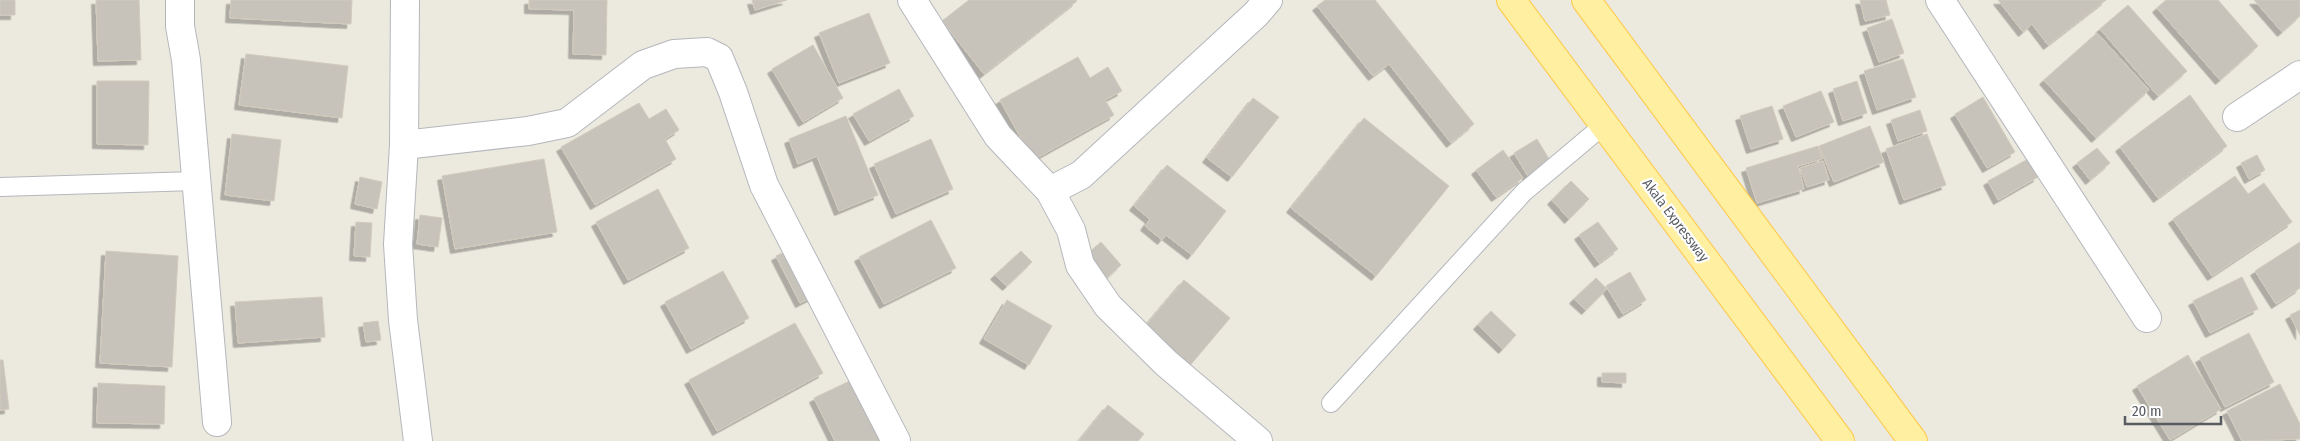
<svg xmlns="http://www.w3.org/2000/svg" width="2300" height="441" font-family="'Fira Sans Condensed',sans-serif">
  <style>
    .building { fill: #c7c3bb; stroke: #d1cbbc; filter: url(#shadow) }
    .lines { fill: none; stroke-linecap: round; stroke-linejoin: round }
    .lane-casing { stroke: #b4b7bd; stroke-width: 20 }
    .street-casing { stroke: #b4b7bd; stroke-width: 30 }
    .primary-casing { stroke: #fdc846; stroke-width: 30 }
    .lane { stroke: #fff; stroke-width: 18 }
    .street { stroke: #fff; stroke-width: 28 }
    .primary { stroke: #ffefa1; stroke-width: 28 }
    .labels { text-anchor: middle; stroke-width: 4.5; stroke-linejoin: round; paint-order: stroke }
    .street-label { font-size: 14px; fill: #575c61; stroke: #fff }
  </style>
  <defs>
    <filter id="shadow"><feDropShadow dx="-4.5" dy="4.5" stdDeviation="0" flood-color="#0004"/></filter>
  </defs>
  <rect width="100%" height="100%" fill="#ece9de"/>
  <path class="building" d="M0 0H15V15H0Z
    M96 0H139L141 60 98 61Z
    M231 0H352L351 24 230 18Z
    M529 0H607L606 55 573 54 574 10 529 9Z
    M752 0H787L755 10Z
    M969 0H1076L1077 1 984 74 942 21Z
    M1325 0H1375L1474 124 1451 143 1389 64 1373 76 1317 6Z
    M1860 0H1886L1890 15 1865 21Z
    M1998 0H2106L2048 45 2032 24 2023 32Z
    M2166 0H2218L2258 46 2220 80 2157 8Z
    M2254 0H2300V16L2282 32Z
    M2128 5 2187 71 2158 96 2100 29Z
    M869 13 890 63 839 83 819 33Z
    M1892 19 1904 53 1879 62 1867 28Z
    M2097 33 2149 90 2096 138 2044 80Z
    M813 45 843 98 803 122 772 69Z
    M246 54 348 66 342 118 239 105Z
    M1078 57 1090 78 1108 67 1122 91 1105 100 1114 115 1033 160 1000 100Z
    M1903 59 1916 97 1877 110 1864 71Z
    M97 81H149L148 145 97 144Z
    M1857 81 1867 113 1843 121 1833 89Z
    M899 89 914 116 869 141 853 114Z
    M1821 91 1834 122 1796 137 1783 106Z
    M2190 95 2227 146 2158 198 2120 147Z
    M1983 97 2015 152 1987 168 1955 114Z
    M1253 98 1279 117 1232 177 1207 158Z
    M639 103 649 119 666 109 679 130 665 139 676 159 595 205 561 147Z
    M1772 106 1783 139 1751 149 1740 116Z
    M1920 110 1927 131 1898 141 1891 120Z
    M846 116 878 195 839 211 817 156 798 164 789 139Z
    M1364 118 1449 186 1376 276 1291 208Z
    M1870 126 1884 162 1834 182 1819 146Z
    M232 134 281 140 274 201 225 195Z
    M1927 134 1946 185 1904 200 1886 149Z
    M931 139 953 189 896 214 874 164Z
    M1537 139 1552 164 1529 178 1514 153Z
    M1818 146 1822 159 1798 166 1804 189 1757 203 1746 168Z
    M2097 148 2110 163 2090 180 2077 163Z
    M1503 150 1523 178 1496 197 1476 170Z
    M2257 155 2265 170 2249 179 2241 163Z
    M544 159 557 232 455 249 442 176Z
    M2028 159 2038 177 1998 200 1988 181Z
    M1823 161 1829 180 1807 187 1800 168Z
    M1167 165 1226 211 1192 255 1166 235 1162 240 1145 226 1150 219 1134 206Z
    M2235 176 2248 194 2264 183 2292 222 2212 276 2173 219Z
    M360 177 382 182 377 209 355 204Z
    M1571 181 1589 199 1569 219 1552 200Z
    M658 189 689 248 628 280 596 222Z
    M420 215 442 218 438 247 417 244Z
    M931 220 956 268 884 304 859 257Z
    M356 222 372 223 370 257 354 256Z
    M1598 222 1618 249 1599 263 1579 235Z
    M1101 242 1121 265 1106 279 1086 255Z
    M2300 242V288L2276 304 2255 271Z
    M795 247 818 294 800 303 776 256Z
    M106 251 178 256 172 367 100 363Z
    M1021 251 1032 262 1007 286 995 275Z
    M723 271 749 318 691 349 665 302Z
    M1630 272 1646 300 1623 314 1606 286Z
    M2242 277 2258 309 2210 333 2193 301Z
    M1596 278 1607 289 1586 310 1574 299Z
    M1184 280 1230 318 1187 369 1141 331Z
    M322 297 325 337 238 343 235 302Z
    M1007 300 1052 326 1029 365 984 339Z
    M2300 310V335L2290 315Z
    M1491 311 1516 335 1503 349 1478 325Z
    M378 321 381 340 366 342 363 323Z
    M795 323 823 373 717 431 689 380Z
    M2249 333 2274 382 2225 407 2200 358Z
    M2188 355 2221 409 2170 440 2137 386Z
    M0 360H3L9 409 0 410Z
    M1602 373H1626V383L1602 382Z
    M858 377 888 438 880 441H835L814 398Z
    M98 383 165 386 164 424 97 423Z
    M2280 384 2300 424V439L2242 441 2227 411Z
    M1108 405 1144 434 1138 441H1079Z"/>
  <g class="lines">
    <defs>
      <path id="lane" d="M0 187 196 181
        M1331 403 1524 192 1605 124"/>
      <path id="street" d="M180 0V26L186 60 217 422
        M405 0 404 145 398 244 403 320 418 441
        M912 0 998 136 1050 191 1071 230 1080 265 1108 306 1166 363 1258 441
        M1940 0 2147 318
        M2237 117 2300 75
        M404 145 528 131 567 123 643 65 674 54 707 52 719 58 733 92 764 185 896 441
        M1050 191 1081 175 1256 14 1268 0"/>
      <path id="primary" d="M1511 0 1840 441
        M1586 0 1913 441"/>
    </defs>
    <use href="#lane" class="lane-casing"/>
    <use href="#street" class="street-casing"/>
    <use href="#primary" class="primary-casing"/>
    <use href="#lane" class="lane"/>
    <use href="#street" class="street"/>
    <use href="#primary" class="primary"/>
  </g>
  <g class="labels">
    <g class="street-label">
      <text transform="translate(1676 220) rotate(53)" y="5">Akala Expressway</text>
    </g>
  </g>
  <path d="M2125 416v8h96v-8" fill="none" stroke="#575c61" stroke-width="2.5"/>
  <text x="2132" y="416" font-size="15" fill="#575c61" stroke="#ffffff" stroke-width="4" paint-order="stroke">20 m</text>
</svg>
